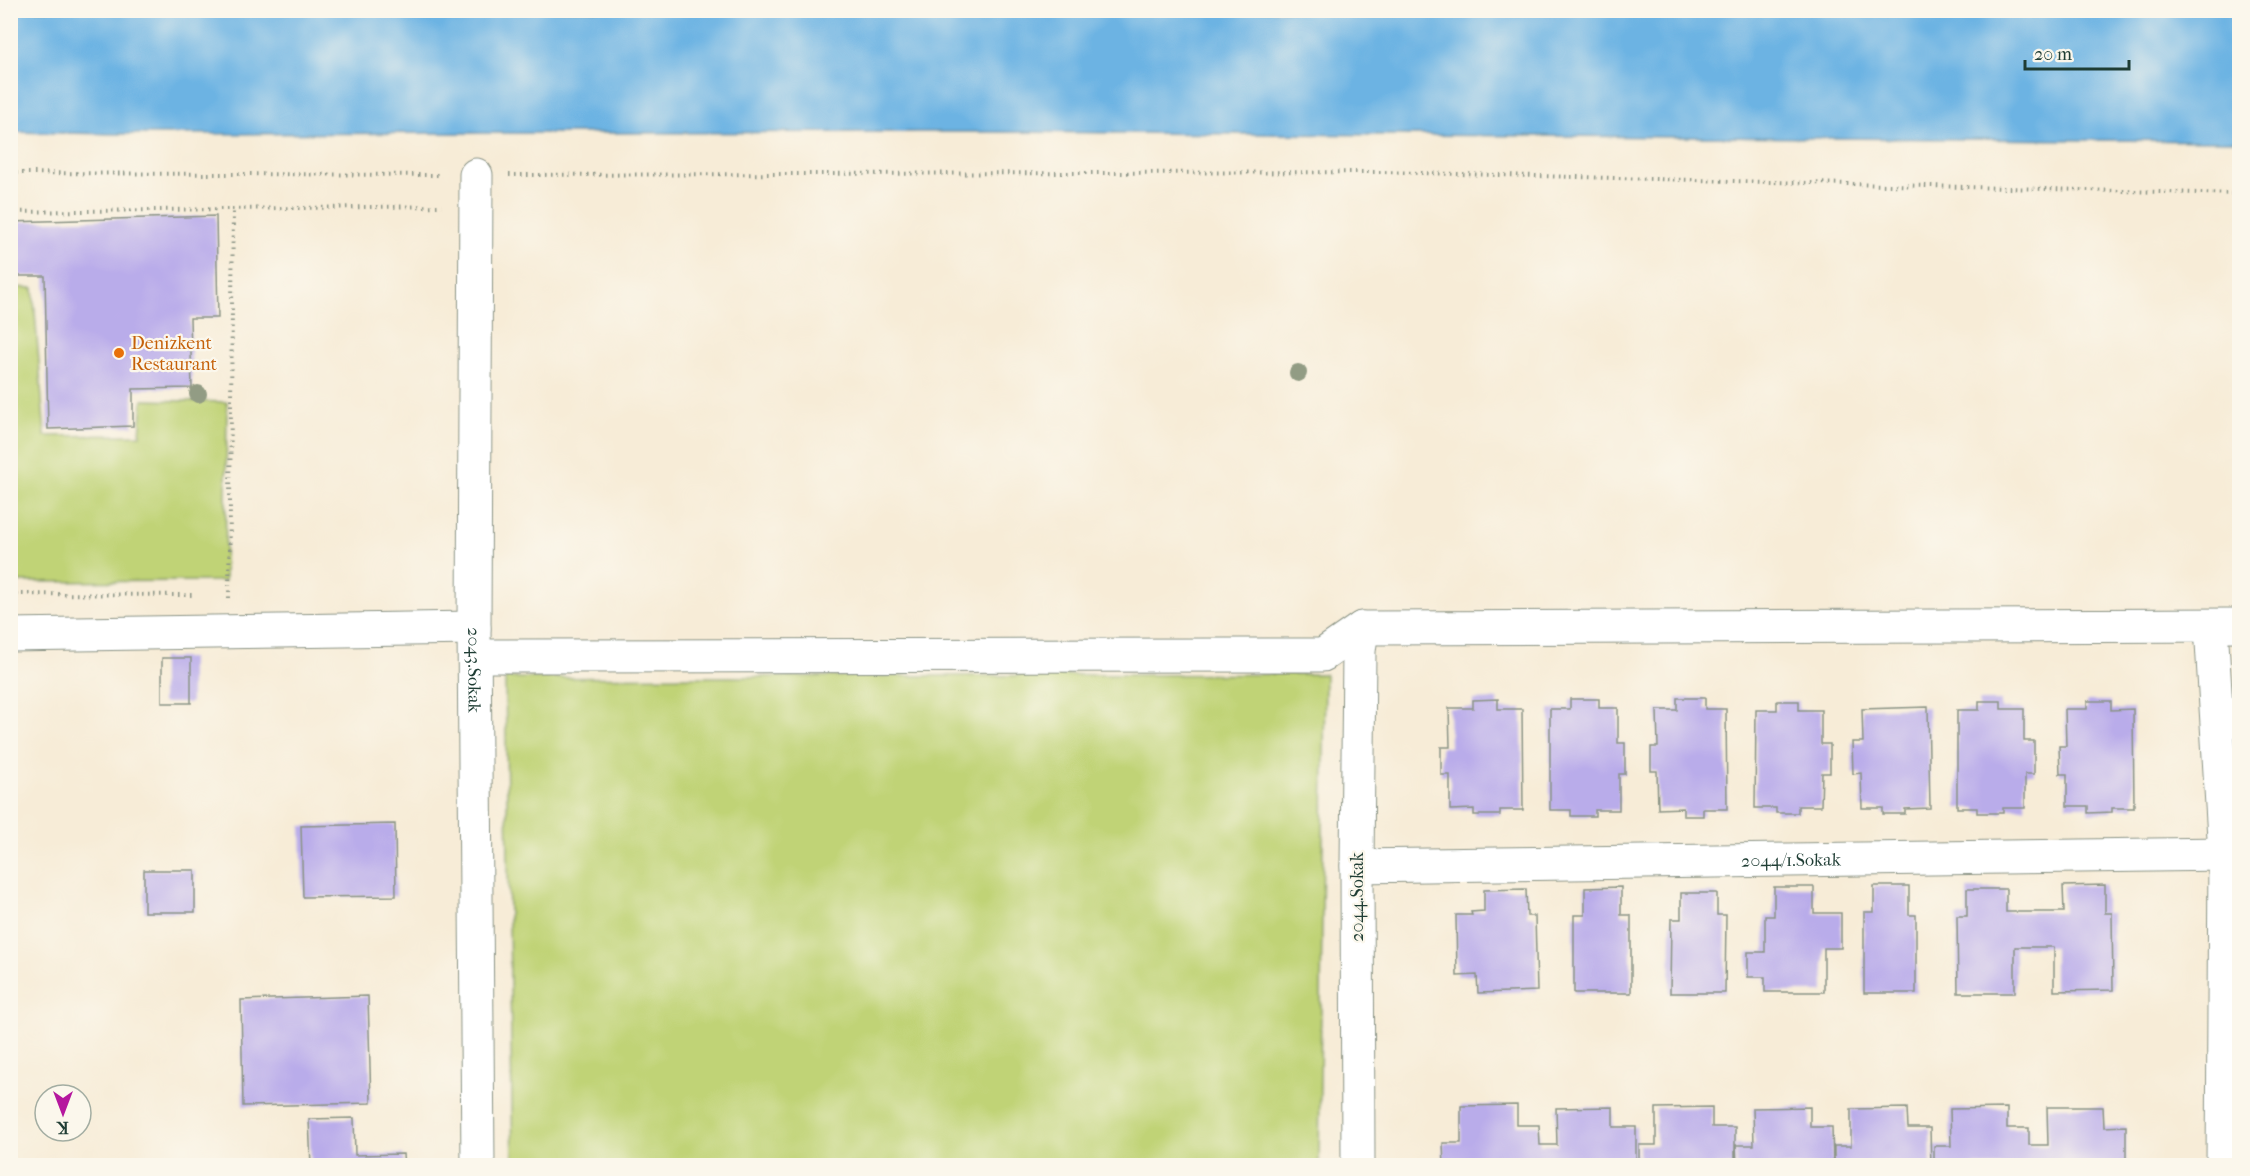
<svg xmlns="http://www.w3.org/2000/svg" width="2250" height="1176" font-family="'IM FELL French Canon',serif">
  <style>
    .green { fill: #c0d376; stroke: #708855; stroke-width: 1.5 }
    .water { fill: #6cb3e3; stroke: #46788c; stroke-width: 1.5 }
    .building { fill: #b9acea }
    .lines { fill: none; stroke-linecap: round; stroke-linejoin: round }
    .minor-casing { stroke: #8b9486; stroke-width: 35 }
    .path { stroke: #8b9486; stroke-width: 4; stroke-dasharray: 1.5 4.5; stroke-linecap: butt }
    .minor { stroke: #fff; stroke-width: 33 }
    .tree { fill: #929c84 }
    .food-dot { fill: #e8710a; stroke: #fbf7ec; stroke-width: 2 }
    .labels { text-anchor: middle; stroke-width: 4.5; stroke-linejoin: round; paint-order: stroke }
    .food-label { font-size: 18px; fill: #c56008; stroke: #fbf7ec; text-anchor: start }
    .street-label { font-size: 18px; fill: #1f3d34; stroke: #fbf7ec }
  </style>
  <rect width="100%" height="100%" fill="#fbf7ec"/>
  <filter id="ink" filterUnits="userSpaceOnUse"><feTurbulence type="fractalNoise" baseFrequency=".0167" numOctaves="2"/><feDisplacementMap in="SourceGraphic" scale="12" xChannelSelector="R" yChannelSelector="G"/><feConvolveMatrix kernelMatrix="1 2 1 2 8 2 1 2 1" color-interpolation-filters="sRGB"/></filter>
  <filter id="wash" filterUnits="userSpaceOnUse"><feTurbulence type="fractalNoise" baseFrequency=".008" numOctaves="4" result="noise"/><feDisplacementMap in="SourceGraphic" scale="24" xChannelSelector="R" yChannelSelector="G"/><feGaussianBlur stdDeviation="1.35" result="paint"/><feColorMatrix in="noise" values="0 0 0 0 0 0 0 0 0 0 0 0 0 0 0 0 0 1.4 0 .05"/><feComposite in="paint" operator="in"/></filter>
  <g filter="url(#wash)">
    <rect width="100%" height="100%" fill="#f7ecd7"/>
    <path class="green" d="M11 287 33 288 45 436 140 435 143 400 227 402 225 581 11 582Z
      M1325 674 1319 1165H513L505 678Z"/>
    <path class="water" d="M11 10 2239 11V141L983 132 115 134 11 132Z"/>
    <g id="blocks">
      <path class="building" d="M216 216 218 318H190L192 388 133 389V426L48 429 45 276H10V222Z
        M162 658H191V703H162Z
        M1677 698H1705V709H1726L1727 809H1703V816H1683V808L1658 809 1657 771H1651V747H1658L1657 710H1677Z
        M1498 699V709H1522L1523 810H1500V815H1474V809L1450 810V775H1441V747H1450L1449 708H1473V700Z
        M1570 699H1599V708H1618V743H1625V774H1619V810H1595V816H1571V810H1550V709H1570Z
        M1777 701H1799V710H1821V744H1830V773H1822L1821 806H1798V813H1776V808H1755L1756 710H1777Z
        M1979 701H2001V709H2024V741H2034V774H2025V808H2003V813H1977V808H1957V710H1979Z
        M2087 701H2111V710L2133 709 2134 808H2112V812L2088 813V806H2067V774H2060L2059 746H2066L2065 709H2087Z
        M1928 707 1930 808 1905 809V814H1883V808H1862L1861 773 1853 774 1852 742H1863L1862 709Z
        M395 824 396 896 303 897 301 826Z
        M144 870H195V912H144Z
        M2105 885V913H2112L2113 990 2054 991V947H2015V993H1958L1957 916H1967V889H2006V912H2064L2063 886Z
        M1874 886H1909V915H1916V993H1864V912H1874Z
        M1621 887V915H1631V993H1574V915H1585V888Z
        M1774 887H1814V913H1841V948H1824V992H1765V977H1748V952H1765V916H1774Z
        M1526 889 1527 916H1535L1537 991 1478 993 1477 975 1457 976 1456 915H1472L1471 912 1484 911V890Z
        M1681 893H1717V915H1726L1725 993H1670L1671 919H1681Z
        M368 996 371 1103 243 1106 241 1000Z
        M1517 1105V1125H1539L1540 1145H1557L1556 1108 1613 1107V1127H1636V1166H1444L1443 1143H1461V1106Z
        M1712 1107V1127H1735V1166H1639V1145H1656V1108Z
        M1810 1107V1127H1832L1833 1166H1737L1736 1145H1754L1753 1108Z
        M2047 1107H2103L2104 1127 2126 1126V1166H1934V1146H1951L1950 1109 2007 1108V1128H2029V1145H2048Z
        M1907 1108 1908 1128H1930L1931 1166H1834V1146H1851V1109Z
        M354 1118 355 1155 403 1154 404 1166H311L309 1119Z"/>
    </g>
  </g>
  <g filter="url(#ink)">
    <use href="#blocks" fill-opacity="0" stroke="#8b9486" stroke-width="1.5"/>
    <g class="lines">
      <defs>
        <g id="minor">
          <path id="s1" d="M476 175 474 628 478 1166"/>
          <path d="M2211 626 2225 854 2223 1166"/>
          <path d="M10 635 474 628"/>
          <path d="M475 656 1323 655 1362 628 2240 625"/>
          <path id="s2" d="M1357 866 2225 854"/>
          <path d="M1358 1166 1357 866 1359 651 1362 628"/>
        </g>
      </defs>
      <use href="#minor" class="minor-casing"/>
      <path class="path" d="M10 173 442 175
        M509 175 1381 172 2240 194
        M10 212 442 206
        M10 594 195 595
        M229 598 233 209"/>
      <use href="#minor" class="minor"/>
    </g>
    <g class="tree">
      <circle cx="1298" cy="373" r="9"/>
      <circle cx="198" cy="394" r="9"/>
    </g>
  </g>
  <circle class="food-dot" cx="119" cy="353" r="6"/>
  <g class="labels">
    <g class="food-label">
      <text x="131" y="349">Denizkent<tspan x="131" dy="21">Restaurant</tspan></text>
    </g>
    <g class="street-label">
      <text dy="6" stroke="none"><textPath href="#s1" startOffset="495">2043.Sokak</textPath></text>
      <text dy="6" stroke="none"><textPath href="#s2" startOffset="434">2044/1.Sokak</textPath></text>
      <text transform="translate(1357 897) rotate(-90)" y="6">2044.Sokak</text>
    </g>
  </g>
  <rect width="2250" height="1176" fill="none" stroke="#fbf7ec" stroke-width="36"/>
  <g transform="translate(63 1113) rotate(180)"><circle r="28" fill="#fbf7ec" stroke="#a3ada2" stroke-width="1.5"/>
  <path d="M0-4.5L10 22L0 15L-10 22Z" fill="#b5179e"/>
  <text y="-9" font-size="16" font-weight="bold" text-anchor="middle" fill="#1f3d34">K</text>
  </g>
  <path d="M2025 60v9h104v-9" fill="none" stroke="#1f3d34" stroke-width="3"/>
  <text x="2034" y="60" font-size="18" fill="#1f3d34" stroke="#fbf7ec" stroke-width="4.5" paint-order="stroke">20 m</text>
</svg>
